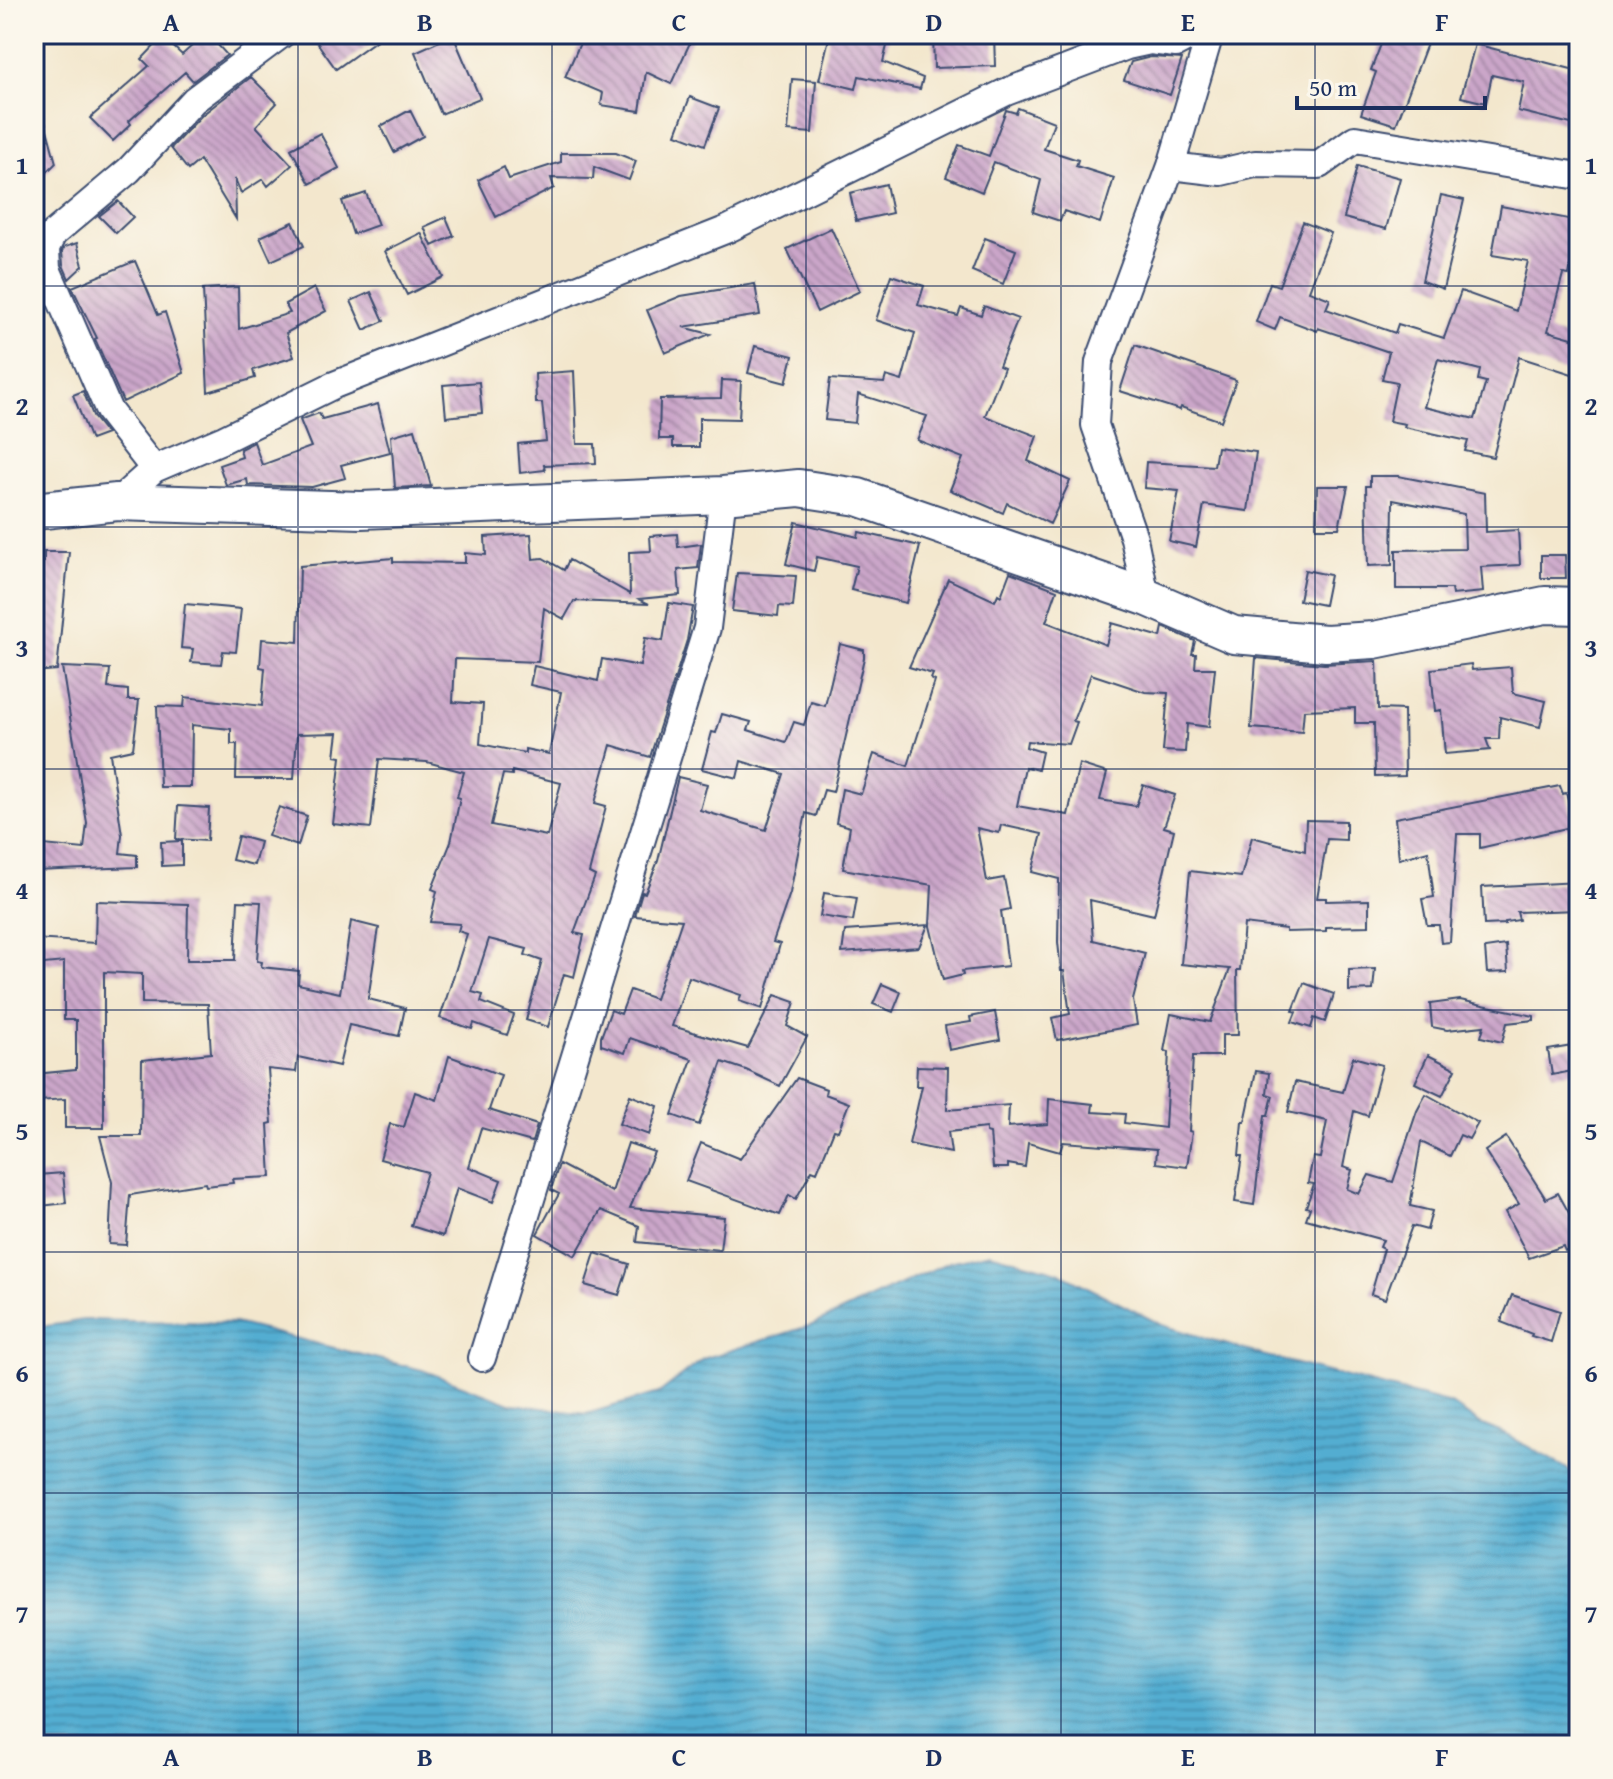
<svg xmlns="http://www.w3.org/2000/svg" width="1613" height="1779" font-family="'Gentium Book Plus',serif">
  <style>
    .water { fill: url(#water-rules); stroke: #376e98; stroke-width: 2 }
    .building { fill: url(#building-back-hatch); fill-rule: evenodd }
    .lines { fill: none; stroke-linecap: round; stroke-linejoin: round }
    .street-casing { stroke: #3b4b6f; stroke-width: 30 }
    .secondary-casing { stroke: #3b4b6f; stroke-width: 40 }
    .street { stroke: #fff; stroke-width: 26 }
    .secondary { stroke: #fff; stroke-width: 36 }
    .grid { fill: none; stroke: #1b2f5e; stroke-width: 2; stroke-opacity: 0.55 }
    .neatline { fill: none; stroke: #1b2f5e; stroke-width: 3 }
    .grid-label { font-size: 26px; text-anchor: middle; font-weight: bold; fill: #1b2f5e }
  </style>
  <defs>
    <pattern id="water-rules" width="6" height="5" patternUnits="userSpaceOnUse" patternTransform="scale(2)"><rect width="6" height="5" fill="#53add1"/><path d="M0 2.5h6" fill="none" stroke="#448dad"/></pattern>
    <pattern id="building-back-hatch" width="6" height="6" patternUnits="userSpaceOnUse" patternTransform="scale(2)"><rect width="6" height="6" fill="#cba6c9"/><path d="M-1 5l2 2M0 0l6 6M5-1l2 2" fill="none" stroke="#a488a6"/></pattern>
  </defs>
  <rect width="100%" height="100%" fill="#fbf7ec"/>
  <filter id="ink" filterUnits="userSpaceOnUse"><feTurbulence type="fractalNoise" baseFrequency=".0125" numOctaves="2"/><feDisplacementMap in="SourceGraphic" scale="16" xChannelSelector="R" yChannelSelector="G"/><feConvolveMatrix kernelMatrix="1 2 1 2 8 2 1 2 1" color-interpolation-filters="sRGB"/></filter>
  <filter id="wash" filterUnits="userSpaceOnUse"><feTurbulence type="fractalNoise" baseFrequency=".006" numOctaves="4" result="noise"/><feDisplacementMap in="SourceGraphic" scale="32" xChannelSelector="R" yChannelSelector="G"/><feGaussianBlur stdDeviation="1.8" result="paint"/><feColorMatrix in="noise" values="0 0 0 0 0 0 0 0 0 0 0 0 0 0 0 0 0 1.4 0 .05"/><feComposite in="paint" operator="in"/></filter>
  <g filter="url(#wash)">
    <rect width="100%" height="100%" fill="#f3e7cd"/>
    <path class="water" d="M990 1253 1058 1272 1162 1325 1258 1354 1451 1404 1480 1424 1507 1435 1566 1468 1579 1479V1745H34V1328L84 1320 235 1323 422 1370 513 1404 586 1414 659 1393 703 1359 812 1325 949 1262Z"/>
    <g id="blocks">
      <path class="building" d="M205 34H208L227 55 193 81 185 72 129 121 131 124 113 141 90 118 149 66 142 59 163 37 182 55Z
        M311 34H385L336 69Z
        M584 34H694L671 84 646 72 640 111 601 105 603 93 565 77Z
        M830 34H890L883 62 923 78 920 89 859 76 856 89 819 80Z
        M933 34H994L995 66 934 68Z
        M1385 34H1409L1428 41 1396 125 1361 114 1376 72 1371 70Z
        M453 35 480 98 441 114 415 52Z
        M1475 44 1579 71V126L1518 111 1524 82 1492 75 1486 103 1461 97Z
        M1151 57 1182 59 1170 95 1124 80 1131 62Z
        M251 77 277 103 256 126 292 165 268 186 263 179 241 193 235 179 236 219 200 160 188 170 171 148 202 115Z
        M792 79 816 81 812 133 788 131Z
        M690 97 719 108 705 145 676 134Z
        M41 107 56 163 34 185V108Z
        M1018 108 1054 122 1044 149 1078 160 1076 166 1114 178 1100 223 1064 211 1060 221 1033 212 1041 180 994 162 982 192 946 177 959 145 989 156 1006 110 1016 113Z
        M410 110 423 136 394 152 381 126Z
        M320 133 339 168 310 184 291 149Z
        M561 153H616L636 161 629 180 594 167 593 179 551 178 554 188 496 217 478 180 504 167 509 179 561 162Z
        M1357 166 1400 178 1386 229 1344 218Z
        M886 184 892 213 856 221 850 193Z
        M366 193 378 225 353 234 342 201Z
        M1441 195 1464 200 1443 289 1422 281Z
        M118 201 133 217 116 233 99 216Z
        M1501 206 1579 221 1569 275 1563 274 1548 331 1579 340V362L1575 375 1519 357 1493 457 1465 451 1468 441 1404 427 1405 424 1389 421 1397 382 1382 379 1389 352 1318 328 1317 331 1280 317 1275 330 1256 322 1270 283 1279 286 1303 222 1331 233 1309 291 1330 299 1326 309 1395 333 1398 324 1444 338 1461 291 1516 311 1528 261 1492 255ZM1438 359 1480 370 1478 380 1486 382 1475 419 1424 407Z
        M446 217 454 236 432 246 424 227Z
        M293 222 304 246 271 261 260 237Z
        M831 228 860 291 817 312 787 249Z
        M421 233 443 277 407 295 385 251Z
        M985 238 1016 250 1003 284 972 271Z
        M77 243 83 266 69 279 63 265 62 251 65 247Z
        M135 261 158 315 165 312 184 373 123 402 95 339 97 338 72 287Z
        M891 275 924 286 918 305 958 316 961 308 981 315 984 306 1018 319 999 366 1004 368 985 416 1037 436 1028 461 1070 481 1050 524 1007 503 1003 513 950 490 963 458 917 440 927 416 858 394 855 423 825 420 830 379 884 383 886 376 902 381 915 333 876 320Z
        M755 284 760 315 683 327 710 334 665 353 647 310 681 296Z
        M238 287 239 329 290 313 285 304 314 288 326 311 286 333 294 357 253 370 255 378 208 392 203 289Z
        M371 292 384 321 364 330 351 301Z
        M1135 345 1236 380 1221 421 1181 407 1180 410 1120 391Z
        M755 346 793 356 786 383 748 373Z
        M574 371 577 444H595L596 463 544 465 545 470 520 473 518 444 546 441 542 403H536L535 374Z
        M722 380 741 381 739 419 699 418V447H673V439H659L660 399 721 398Z
        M479 382 482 413 446 417 443 385Z
        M83 391 94 418 107 434 91 440 73 395Z
        M378 404 390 452 341 465 345 478 312 487 248 485 247 479 226 485 219 465 242 457 240 449 254 442 262 465 311 447 300 420 319 413 322 419Z
        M415 429 431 486 395 488 391 436Z
        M1217 447 1256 452 1248 511 1204 505 1196 547 1169 541 1179 491 1144 488 1146 462 1214 466Z
        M1370 476H1398L1485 493 1486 532 1518 530 1520 565 1481 567 1483 592 1452 595 1451 589H1396V550L1465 549 1464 514 1393 500 1392 565 1368 566 1366 486H1370Z
        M1317 486H1348L1339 528H1316Z
        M796 522 858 537 859 532 920 546 906 603 851 590 857 566 817 557 814 571 786 564Z
        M531 534 533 559 543 558 564 570 569 560 630 594 629 552 651 551 650 536 677 534 678 547 701 544 698 568 678 570 680 595 639 599 649 604 574 601 564 619 544 608 538 662 455 659 453 702 483 704 480 744 525 753V749L549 754 561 692 530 685 534 666 598 681 602 659 640 666 645 638 663 641 669 603 693 607 687 640 650 757 611 745 595 803 606 806 589 873 595 876 574 933 584 935 574 977 564 974 548 1027 526 1020 542 961 525 955 527 949 489 939 472 992 483 995 481 1002 514 1015 507 1035 474 1023 472 1029 440 1018 467 934 458 931 460 924 430 922 437 891 432 889 451 842 460 798 457 797 464 772 427 762 379 759 371 828 333 824 341 757 335 756 338 733 297 734 294 779H236L237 744H231V729L192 725 191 787H160L157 706 184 707 185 697 262 706 265 668 260 667 262 639 298 642 300 566 393 558V562L465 563V553L486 555 485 537ZM512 771 561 783 547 836 491 825 503 774 512 775Z
        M44 552H69L57 670 34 672V561L44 562Z
        M1541 555H1565L1566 578H1541Z
        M1305 570 1330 575 1324 605 1299 600Z
        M1010 572 1057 590 1046 622 1106 645 1112 623 1161 637 1163 627 1195 641 1192 654H1196L1195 668H1215L1209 727 1187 724 1185 752 1163 751 1168 693 1145 692 1091 674 1073 721 1077 722 1069 744 1027 741 1026 747 1042 752 1038 770 1025 767 1017 806 1068 815 1079 764 1107 773 1100 800 1136 806 1143 785 1175 795 1164 827 1174 830 1154 915 1090 900 1093 940 1145 953 1133 1000 1137 1025 1057 1040 1052 1018 1070 1014 1064 971H1061L1058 942 1059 879 1032 872 1042 834 1001 825 999 833 977 828 987 881 1004 878 1010 909 1001 911 1008 966 962 971 963 975 943 980 930 926 932 885 843 869 850 827 836 823 842 789 861 794 874 754 908 766 935 681 931 679 933 674 909 667 948 579 995 601 998 594 1001 596Z
        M737 573 796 576 793 607 779 606 778 616 732 611Z
        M185 604 241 609 236 652 223 651 221 664 191 662 193 649 181 648Z
        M840 644 864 650V658L833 792 824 790 816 816 806 813 790 893 773 942 780 944 762 1009 739 1001 741 995 689 977 672 1026 748 1048 775 995 795 1002 787 1026 807 1037 780 1086 746 1070 722 1062 699 1125 672 1115 692 1059 630 1038 625 1053 601 1045V1037L611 1010 621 1014 630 990 655 999 682 920 635 916 642 892 645 893 658 861 678 777 707 784 700 810 766 830 784 774 741 761 737 778 702 769 712 732 716 733 722 714 751 722 748 730 786 742 794 722 804 725 811 702 825 706Z
        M1256 658 1324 664 1377 661 1378 709 1404 710 1405 776 1375 777 1374 723H1355V708L1304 710 1302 732 1251 728Z
        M1471 664 1472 670 1511 667 1513 693 1546 701 1540 727 1500 717 1499 739H1486L1490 750 1445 754 1441 710 1435 711 1431 669Z
        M62 667 110 669 108 688 128 690V700H139L133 749 110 754 122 835 120 853 137 855V867L34 871V844L84 849 87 823Z
        M1560 786 1563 794 1566 793 1575 826 1480 848V834H1457L1450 942 1441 943 1439 925H1427L1422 899 1434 897 1428 851 1399 859 1395 818Z
        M178 806 209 808 207 841 176 839Z
        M279 807 307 816 298 846 268 836Z
        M1306 820 1346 821V840L1327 839 1317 898H1326V901L1369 900V926L1326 927V931L1286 932V929L1244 924 1240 970H1237L1238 1035H1222V1056H1193L1189 1131 1192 1132 1187 1167 1156 1163 1157 1149 1063 1142 1060 1152 1028 1143 1025 1167 1008 1164V1168H993L990 1133 986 1132V1128L948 1132 951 1153 909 1144 922 1086H916L917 1066 948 1067 947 1110 1009 1105 1008 1127 1048 1124 1049 1099 1093 1104 1092 1112 1125 1114 1124 1123 1165 1128 1169 1052 1164 1051 1171 1014 1210 1022 1230 969 1181 964 1190 871 1241 877 1252 837 1305 851Z
        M238 836 260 842 254 865 232 860Z
        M182 841V865L162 866 161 842Z
        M1579 882V910L1517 912 1519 920 1505 922V924L1484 925 1482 887Z
        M824 893 857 898 853 921 820 916Z
        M96 901 188 904 187 960H235L238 901 261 902 257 961 262 962 261 967 299 971 298 984 340 993 351 921 379 928 368 999 405 1008 399 1036 349 1025 339 1066 298 1057 296 1072 268 1069 272 1123 268 1124 271 1177 232 1179 233 1183 206 1186 205 1183 130 1195 126 1245 109 1244 112 1182 100 1136H141L142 1060 211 1053 208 1004 142 1003V974L104 972V1128H65V1099L38 1101 35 1074 76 1070V1020H64V962L34 965V939L95 943Z
        M928 925 919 947 842 953 845 931Z
        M1506 945 1508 972 1487 973 1485 948Z
        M1375 969 1373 990 1349 991V970Z
        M1304 983 1334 994 1325 1022 1314 1018 1311 1028 1292 1022 1296 1012 1293 1011Z
        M882 984 901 992 893 1012 873 1004Z
        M1460 1000 1534 1016V1020L1507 1023 1502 1042 1481 1037 1484 1026 1447 1030 1432 1027 1430 1004Z
        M995 1012 1000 1040 949 1050 945 1026 971 1022 970 1017Z
        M1572 1046 1577 1070 1552 1075 1548 1050Z
        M1428 1055 1456 1069 1442 1096 1415 1083Z
        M449 1056 501 1075 489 1110 537 1125 532 1142 481 1128 469 1167 501 1180 493 1202 457 1188 443 1236 411 1226 427 1172 380 1159 390 1124 404 1127 415 1092 437 1100Z
        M1353 1057 1382 1065 1368 1116 1354 1111 1343 1167 1352 1170 1347 1189 1359 1194 1369 1175 1393 1182 1417 1111 1426 1094 1478 1123 1469 1139 1460 1135 1450 1156 1421 1142 1410 1206 1432 1211 1427 1230 1412 1226 1385 1299 1371 1294 1384 1249 1380 1247 1383 1240 1306 1219 1310 1208 1306 1207 1314 1184 1308 1183 1313 1157 1320 1158 1327 1121 1288 1112 1295 1082 1343 1092Z
        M1256 1071 1269 1073 1267 1094 1273 1096 1268 1115H1265L1254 1205 1235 1202 1242 1156H1239L1242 1122H1245Z
        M797 1078 826 1089 825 1094 849 1103 838 1131 834 1130 817 1172 812 1170 796 1199 789 1195 780 1215 686 1181 701 1143 740 1159Z
        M630 1095 658 1106 649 1135 619 1124Z
        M1506 1137 1546 1199 1558 1193 1579 1231V1244L1565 1251 1563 1246 1529 1258 1505 1212 1519 1204 1485 1151Z
        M628 1143 654 1152 630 1208 724 1217 720 1250 637 1242 639 1226 601 1210 575 1256 537 1234 559 1194 551 1190 559 1164 612 1192Z
        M63 1173 66 1203 41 1206 38 1175Z
        M595 1253 629 1264 619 1295 585 1285Z
        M1512 1295 1560 1311 1551 1342 1531 1336 1532 1334 1501 1322Z"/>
    </g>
  </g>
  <g filter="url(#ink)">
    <use href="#blocks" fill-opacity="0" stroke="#3b4b6f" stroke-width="2"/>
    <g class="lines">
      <defs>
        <path id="street" d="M1171 166 1221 172 1255 164 1319 165 1355 139 1579 176
          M154 469 109 411 47 269 46 248 53 234 129 170 194 100 282 34
          M117 502 154 469 224 439 334 385 728 229 1006 92 1127 46 1150 41 1176 44 1195 34
          M1146 597 1134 538 1095 425 1099 362 1171 166 1210 34
          M482 1358 707 628 723 495"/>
        <path id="secondary" d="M34 511 117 502 361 510 723 495 799 488 858 497 1146 597 1234 635 1326 643 1374 640 1545 605 1579 606"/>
      </defs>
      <use href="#street" class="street-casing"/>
      <use href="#secondary" class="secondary-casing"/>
      <use href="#street" class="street"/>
      <use href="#secondary" class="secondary"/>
    </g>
  </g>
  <path class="grid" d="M298 34V1745M552 34V1745M806 34V1745M1061 34V1745M1315 34V1745M34 286H1579M34 527H1579M34 769H1579M34 1010H1579M34 1252H1579M34 1493H1579"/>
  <rect width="1613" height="1779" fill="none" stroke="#fbf7ec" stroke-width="88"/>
  <path d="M1297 96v12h188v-12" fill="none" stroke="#1b2f5e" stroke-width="4"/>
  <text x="1309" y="96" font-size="24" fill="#1b2f5e" stroke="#fbf7ec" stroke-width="6" paint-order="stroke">50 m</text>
  <rect x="44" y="44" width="1525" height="1691" class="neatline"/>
  <g class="grid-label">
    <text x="171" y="31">A</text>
    <text x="425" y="31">B</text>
    <text x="679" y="31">C</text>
    <text x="934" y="31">D</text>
    <text x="1188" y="31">E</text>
    <text x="1442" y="31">F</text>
    <text x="22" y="174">1</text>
    <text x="1591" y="174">1</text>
    <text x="22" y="415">2</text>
    <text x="1591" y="415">2</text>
    <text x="22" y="657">3</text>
    <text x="1591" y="657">3</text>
    <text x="22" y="899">4</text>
    <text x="1591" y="899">4</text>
    <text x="22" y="1140">5</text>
    <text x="1591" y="1140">5</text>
    <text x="22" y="1382">6</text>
    <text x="1591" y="1382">6</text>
    <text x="22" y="1623">7</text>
    <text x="1591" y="1623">7</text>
    <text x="171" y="1766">A</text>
    <text x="425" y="1766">B</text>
    <text x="679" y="1766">C</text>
    <text x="934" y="1766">D</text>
    <text x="1188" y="1766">E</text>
    <text x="1442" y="1766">F</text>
  </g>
</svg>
